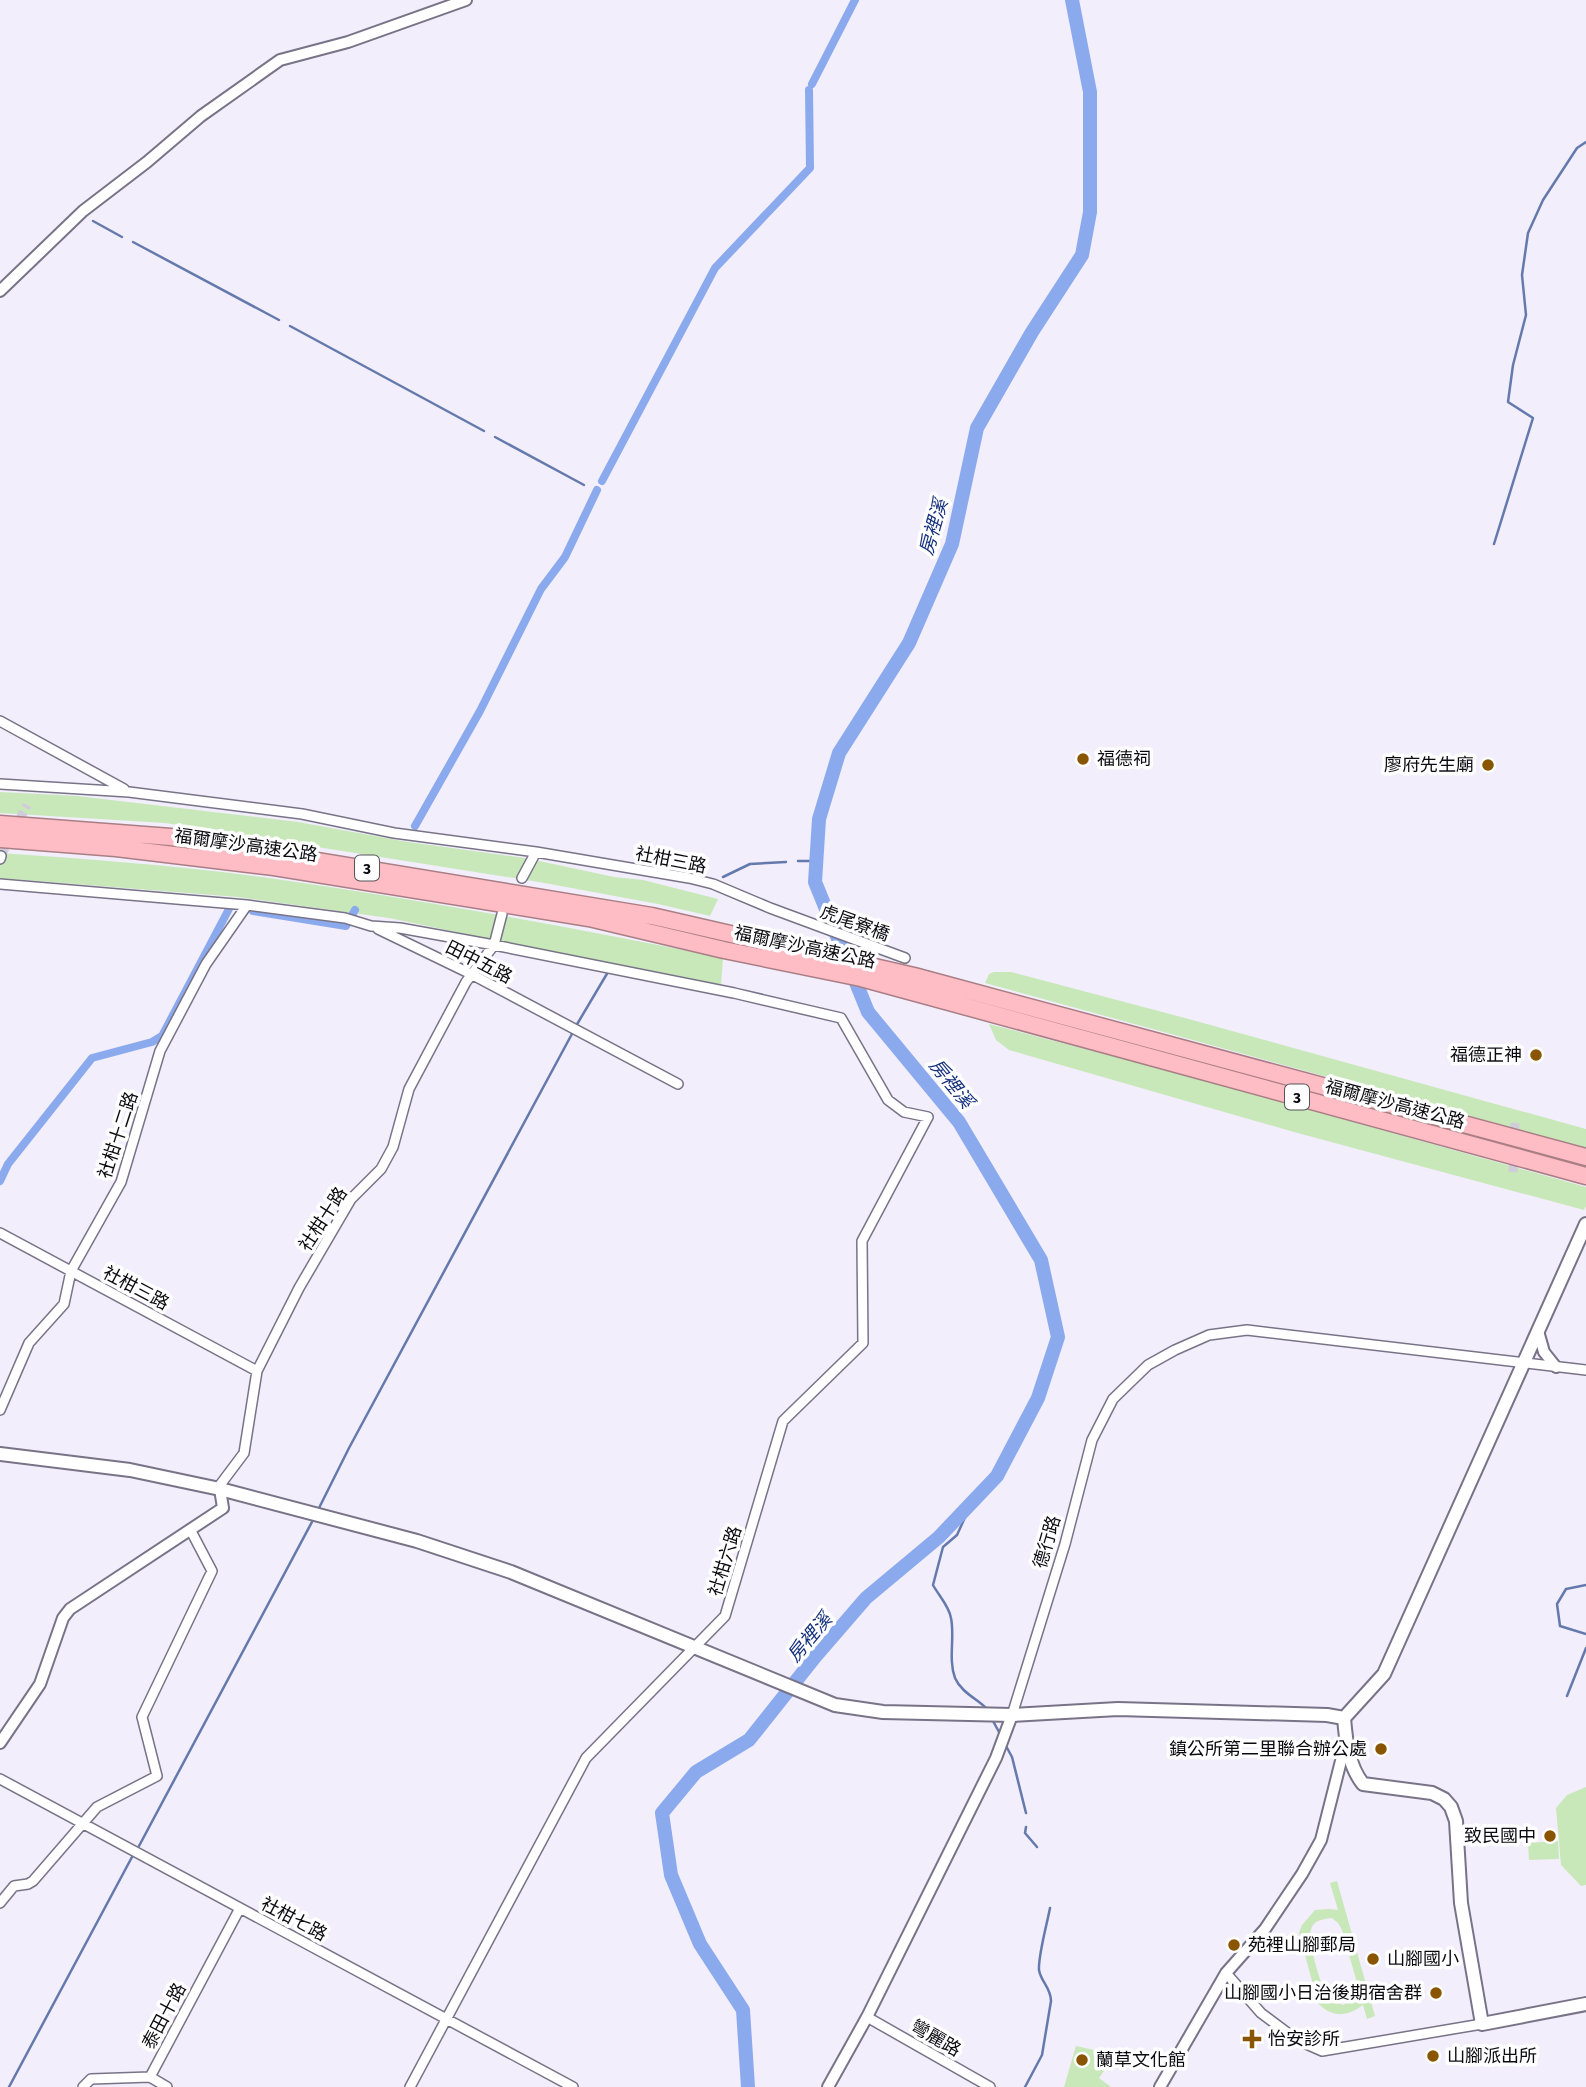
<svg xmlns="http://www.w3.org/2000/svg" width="1586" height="2087" font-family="'Source Sans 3','Noto Sans TC',sans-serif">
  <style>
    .green { fill: #c8e8b9; fill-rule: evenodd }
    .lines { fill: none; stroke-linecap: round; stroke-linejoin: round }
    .stream { stroke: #657aac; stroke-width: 2.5 }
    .canal { stroke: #8baaee; stroke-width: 8 }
    .river { stroke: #8baaee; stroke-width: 14 }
    .minor-tunnel { stroke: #d0ccd9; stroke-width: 9; stroke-dasharray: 9 4.5; stroke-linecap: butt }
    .minor-casing { stroke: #787387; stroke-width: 12 }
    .tertiary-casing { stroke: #787387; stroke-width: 14 }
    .secondary-casing { stroke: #787387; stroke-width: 16 }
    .motorway-casing { stroke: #a97e85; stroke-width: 19 }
    .minor { stroke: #fff; stroke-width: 9 }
    .tertiary { stroke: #fff; stroke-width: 10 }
    .secondary { stroke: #fff; stroke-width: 12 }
    .motorway { stroke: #febcc4; stroke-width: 16 }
    .poi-dot { fill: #895500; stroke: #fefefe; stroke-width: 2.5 }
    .labels { text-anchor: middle; stroke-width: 7; stroke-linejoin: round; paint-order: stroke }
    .shield { fill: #fefefe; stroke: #555358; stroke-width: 2 }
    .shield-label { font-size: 16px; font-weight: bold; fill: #0c0a11 }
    .poi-label { font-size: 18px; fill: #0c0a11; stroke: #fefefe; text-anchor: start }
    .street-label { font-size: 18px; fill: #0c0a11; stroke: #fefefe }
    .water-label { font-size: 19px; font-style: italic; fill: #15307d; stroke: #fefefe }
  </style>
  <rect width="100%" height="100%" fill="#f2eefc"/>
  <path class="green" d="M0 792 77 796 298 822 408 842 525 858 614 877 643 880 718 899 710 916 658 904 539 882 165 823 0 813Z
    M0 853C90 859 180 866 269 878 422 900 572 927 723 958L721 985 697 982 389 918 238 897 0 878Z
    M994 972H1011L1185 1018 1586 1129V1148L985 983 989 974Z
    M989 1024 1188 1076 1586 1187V1206L1584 1210 1294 1132 1009 1050 996 1040Z
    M1586 1787V1885L1581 1886 1561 1865 1556 1808 1567 1795Z
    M1558 1841 1559 1859 1529 1860 1528 1843Z
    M1337 1881 1375 2016 1367 2019 1363 2005C1347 2017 1332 2018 1318 2003L1299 1933 1302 1925 1315 1910 1330 1909 1338 1910 1330 1883ZM1332 1918 1338 1923 1342 1930 1358 1986 1354 2000 1343 2005 1326 1998C1322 1984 1305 1939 1312 1927 1316 1919 1325 1919 1332 1918Z
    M1076 2046 1094 2050 1111 2061 1099 2078 1111 2087H1064Z"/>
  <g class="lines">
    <path class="stream" d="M93 221 122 237
      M133 242 279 320
      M290 326 484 431
      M495 437 584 485
      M595 490 596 491
      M1494 544 1533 418 1508 402 1513 365 1526 315 1522 275 1528 233 1543 200 1577 148 1586 142
      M798 861H817
      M723 877 750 864 786 862
      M576 1026 608 972
      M972 1502 957 1535 943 1547 933 1585C939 1596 949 1606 951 1618 955 1637 948 1659 955 1678 961 1692 977 1699 986 1708
      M319 1508 349 1448 573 1032
      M1586 1585 1566 1589 1557 1604 1560 1626 1586 1634
      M1567 1696 1586 1648
      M993 1721 999 1732
      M1006 1746 1012 1757 1026 1813
      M1026 1827 1025 1833 1037 1847
      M139 1846 313 1520
      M9 2087 132 1857
      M1025 2087 1042 2055 1051 2001C1051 1988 1041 1982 1039 1970 1038 1956 1047 1924 1050 1908"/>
    <path class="canal" d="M812 84 855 0
      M602 481 715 268 810 168 809 90
      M415 826 480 711 541 589 565 557 597 490
      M253 911 346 926 355 910
      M0 1181 8 1164 92 1058 152 1042 162 1036 230 907"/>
    <path class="river" d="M748 2087 743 2010 700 1944 671 1875 662 1813 696 1772 749 1740 815 1657 866 1598 939 1537 997 1476 1038 1398 1058 1337 1041 1260 959 1122 868 1012 815 882 819 819 839 753 909 643 952 544 977 428 1032 332 1082 255 1090 212V92L1072 0"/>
    <path class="minor-tunnel" d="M1 856 27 805
      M1513 1172 1515 1123"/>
    <defs>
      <path id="minor" d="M0 721 124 789
        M0 784 129 792 302 814 394 833 536 852 522 878
        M536 852 689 878 713 884 770 908 905 958
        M0 859 1 856
        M0 884 247 905 345 918 371 926 400 928 494 945 734 993 841 1018 888 1100 904 1112 928 1117 862 1241 863 1343 783 1421 725 1616 586 1758 410 2087
        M378 929 471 974 678 1084
        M0 1233 257 1371
        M0 1410 29 1343 64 1304 71 1271 121 1182 160 1051 206 964 247 905
        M220 1489V1485L244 1453 257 1371 299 1288 351 1199 381 1169 393 1147 409 1089 466 982 494 945 502 914
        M1012 1715 1065 1544 1092 1440 1113 1399 1148 1365 1175 1350 1209 1335 1247 1330 1586 1370
        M0 1779 573 2087
        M0 1903 14 1886 28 1884 33 1881 97 1807 157 1776 142 1717 212 1571 191 1531
        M1226 1973 1261 2013 1297 2040 1322 2051 1482 2024
        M867 2017 990 2087
        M150 2077 167 2087
        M83 2087 91 2079 150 2077 240 1908"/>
      <path id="tertiary" d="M0 291 83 211 147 162 201 116 280 60 348 42 466 0
        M1538 1331 1544 1352 1556 1367
        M0 1743 40 1684 63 1618 70 1609 223 1508 220 1489
        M828 2087 867 2017 996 1758 1012 1715
        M1160 2087 1226 1973 1265 1929 1302 1874 1321 1840 1346 1741"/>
      <path id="secondary" d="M1586 1224 1384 1674 1344 1718C1346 1741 1348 1765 1363 1784L1432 1793 1444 1799 1451 1807 1456 1821 1461 1903 1482 2024 1586 2004
        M0 1454 130 1470 220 1489 417 1541 511 1572 835 1705 883 1712 1012 1715 1118 1709 1327 1715 1344 1718"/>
      <path id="motorway" d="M0 824 171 837 652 916 914 976 1586 1157
        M0 839 116 848 274 867 589 918 724 950 861 978 1586 1176"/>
    </defs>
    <use href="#minor" class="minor-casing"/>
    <use href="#tertiary" class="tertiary-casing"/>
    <use href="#secondary" class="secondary-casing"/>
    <use href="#motorway" class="motorway-casing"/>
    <use href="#minor" class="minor"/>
    <use href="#tertiary" class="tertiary"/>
    <use href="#secondary" class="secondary"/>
    <use href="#motorway" class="motorway"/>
  </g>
  <g class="poi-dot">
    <circle cx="1083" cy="759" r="7"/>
    <circle cx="1488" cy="765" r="7"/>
    <circle cx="1536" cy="1055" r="7"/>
    <circle cx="1381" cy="1749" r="7"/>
    <circle cx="1550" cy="1836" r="7"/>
    <circle cx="1234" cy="1945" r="7"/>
    <circle cx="1373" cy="1959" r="7"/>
    <circle cx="1436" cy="1993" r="7"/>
    <path d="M1248.5 2028.5h7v7h7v7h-7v7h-7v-7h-7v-7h7z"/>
    <circle cx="1433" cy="2056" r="7"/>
    <circle cx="1082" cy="2060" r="7"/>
  </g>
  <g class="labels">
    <g class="shield">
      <rect x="355" y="855.5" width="24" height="25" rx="5"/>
      <rect x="1285" y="1084.5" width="24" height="25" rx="5"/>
    </g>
    <g class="shield-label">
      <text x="367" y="874">3</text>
      <text x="1297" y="1103">3</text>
    </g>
    <g class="poi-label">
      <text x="1097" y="765">福德祠</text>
      <text x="1474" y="771" text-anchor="end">廖府先生廟</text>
      <text x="1522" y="1061" text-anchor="end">福德正神</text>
      <text x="1367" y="1755" text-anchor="end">鎮公所第二里聯合辦公處</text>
      <text x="1536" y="1842" text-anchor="end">致民國中</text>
      <text x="1248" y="1951">苑裡山腳郵局</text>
      <text x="1387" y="1965">山腳國小</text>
      <text x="1422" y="1999" text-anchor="end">山腳國小日治後期宿舍群</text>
      <text x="1268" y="2045">怡安診所</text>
      <text x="1447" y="2062">山腳派出所</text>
      <text x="1096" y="2066">蘭草文化館</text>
    </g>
    <g class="street-label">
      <text transform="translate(246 845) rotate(8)" y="6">福爾摩沙高速公路</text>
      <text transform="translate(671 860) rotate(11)" y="6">社柑三路</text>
      <text transform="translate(855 923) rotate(20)" y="6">虎尾寮橋</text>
      <text transform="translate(805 947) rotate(12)" y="6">福爾摩沙高速公路</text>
      <text transform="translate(479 962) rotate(27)" y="6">田中五路</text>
      <text transform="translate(1395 1104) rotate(15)" y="6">福爾摩沙高速公路</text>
      <text transform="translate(118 1135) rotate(-72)" y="6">社柑十二路</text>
      <text transform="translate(323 1219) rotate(-57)" y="6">社柑十路</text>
      <text transform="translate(136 1288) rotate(28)" y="6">社柑三路</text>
      <text transform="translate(1047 1542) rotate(-74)" y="6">德行路</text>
      <text transform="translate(725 1561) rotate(-73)" y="6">社柑六路</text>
      <text transform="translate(294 1919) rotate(28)" y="6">社柑七路</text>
      <text transform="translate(164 2016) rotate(-62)" y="6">泰田十路</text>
      <text transform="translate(936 2038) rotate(30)" y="6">彎麗路</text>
    </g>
    <g class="water-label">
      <text transform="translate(933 527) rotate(-74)" y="7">房裡溪</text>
      <text transform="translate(952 1083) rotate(51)" y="7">房裡溪</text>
      <text transform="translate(809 1637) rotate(-50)" y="7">房裡溪</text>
    </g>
  </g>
</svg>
